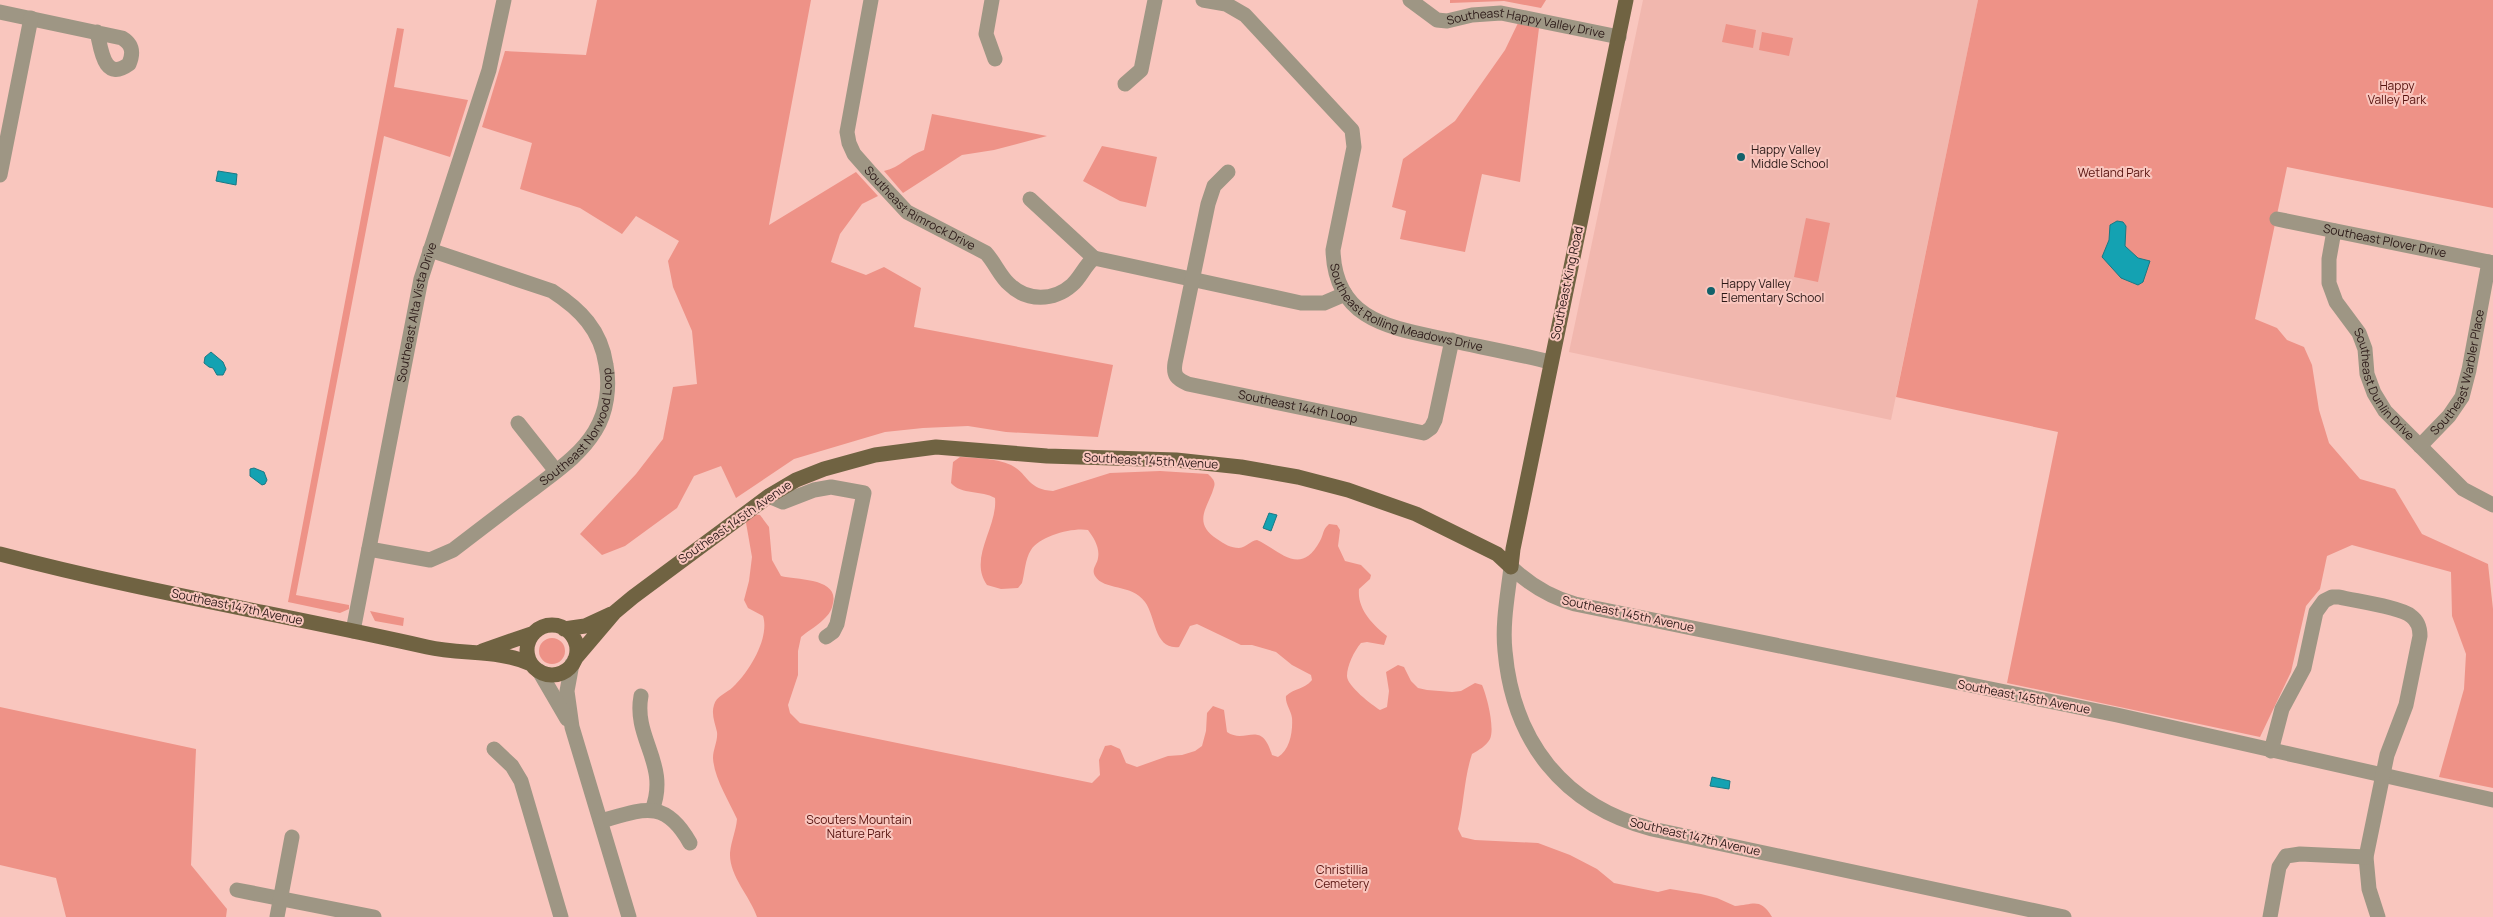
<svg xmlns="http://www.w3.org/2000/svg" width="2493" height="917" font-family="Manrope,sans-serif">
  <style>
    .built { fill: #f1b7ae }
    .green { fill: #ee9287 }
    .water { fill: #14a2b2; stroke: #1b7984 }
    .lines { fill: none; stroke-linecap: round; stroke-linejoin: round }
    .minor { stroke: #9e9684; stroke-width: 15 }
    .major { stroke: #706342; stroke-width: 15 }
    .poi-dot { fill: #12616a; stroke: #f9c6be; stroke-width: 2 }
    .labels { text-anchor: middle; stroke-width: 4; stroke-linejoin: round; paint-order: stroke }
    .street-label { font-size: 12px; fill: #2b1917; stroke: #f9c6be }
    .park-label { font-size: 12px; fill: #57130f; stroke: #f9c6be }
    .poi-label { font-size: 12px; fill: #2b1917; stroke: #f9c6be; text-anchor: start }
  </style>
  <rect width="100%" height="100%" fill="#f9c6be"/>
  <path class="built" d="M1643 0H1978L1891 420 1569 352Z"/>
  <path class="green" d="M597 0H811L769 225 856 172 878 196 862 204 840 234 831 262 866 275 884 267 921 288 914 327 1113 365 1098 437 1006 432 968 426 923 428 885 432 794 459 736 498 721 466 694 476 677 508 625 546 602 555 580 534 636 474 663 439 673 387 697 384 692 331 673 287 668 261 679 241 636 216 622 234 580 208 520 189 532 143 482 127 505 51 586 55Z
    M1450 0H1546L1541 8 1504 1 1450 3Z
    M1978 0H2493V208L2287 167 2255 319 2277 328 2287 340 2304 347 2312 365 2319 410 2329 443 2360 479 2395 489 2422 534 2488 564 2493 609V788L2439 777 2464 689 2466 654 2452 616 2451 572 2352 545 2327 556 2320 589 2306 606 2291 672 2260 737 2007 683 2058 432 1896 397Z
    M1518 23 1539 28 1520 182 1482 174 1465 252 1400 239 1406 211 1392 207 1403 159 1455 121 1505 50Z
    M1726 24 1756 30 1753 48 1722 42Z
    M397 28 404 29 394 87 468 100 450 157 384 136 296 595 349 605V609L340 613 288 602Z
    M1762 32 1793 38 1789 56 1759 50Z
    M932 114 1047 136 994 150 962 155 903 193 884 171C901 167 907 156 924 150Z
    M1102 146 1157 157 1146 207 1120 201 1083 181Z
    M1806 218 1830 223 1818 282 1794 277Z
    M960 457C976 458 996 458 1011 465 1029 474 1026 489 1053 491L1110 473 1160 471 1208 474C1212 478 1216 481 1214 487 1209 506 1191 522 1217 539 1224 544 1231 548 1239 548 1247 547 1250 541 1257 540 1280 550 1300 578 1320 541 1324 534 1322 530 1329 524L1337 525 1340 530 1338 546 1345 561 1361 565 1371 575 1370 579 1359 589C1357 609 1373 625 1387 636L1384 645 1367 642 1361 643C1354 651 1347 666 1347 676 1347 686 1372 705 1380 710L1387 707 1389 691 1386 672 1398 665 1404 667 1411 681 1418 688 1427 690 1452 692 1461 691 1475 683 1482 685C1487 696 1495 728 1490 739 1486 746 1479 750 1472 754 1464 778 1464 804 1458 829L1462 837 1475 840 1538 843 1570 855 1597 869 1614 883 1658 892 1670 889 1701 894 1717 898 1735 906C1753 905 1760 897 1772 917H757C750 896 729 876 730 853 731 841 736 831 737 819 729 801 714 778 713 758 713 749 718 741 717 732 715 723 711 714 714 705 716 696 727 693 733 687 749 672 770 638 763 616L748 608 744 600 749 581 752 557 745 517 752 514 760 515 769 527 772 560 781 576C797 580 839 578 833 603 832 609 830 613 826 617 819 625 809 630 801 637L798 651V675L788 705 790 713 800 723 1092 783 1100 775 1099 760 1105 746 1111 745 1120 749 1126 763 1137 767 1168 756 1182 755 1195 751 1202 746 1206 731 1207 713 1213 706 1224 710 1227 732C1246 745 1261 718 1272 755L1278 757C1290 750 1293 731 1292 718 1291 710 1285 704 1286 696 1294 688 1304 690 1312 680L1311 675 1292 665 1276 652 1252 645H1241L1197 624 1190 626 1179 647C1154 650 1156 617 1145 602 1131 583 1104 591 1095 576 1091 569 1097 565 1098 558 1100 548 1094 538 1088 530 1073 527 1039 536 1031 550 1025 559 1025 572 1022 583L1018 588 1001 589 987 585C968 558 998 527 995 498 982 490 961 495 951 483L953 462Z
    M370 611 404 618 403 626 375 621Z
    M539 651a13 13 0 1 1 26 0a13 13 0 1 1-26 0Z
    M0 707 196 749 191 865 227 909 226 917H66L56 878 0 865Z"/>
  <path class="water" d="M218 171 237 174 236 185 216 181Z
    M2117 221 2123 222 2126 226 2125 246 2138 258 2150 261 2143 282 2138 285 2121 278 2102 257 2109 240 2110 225Z
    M211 352 223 362 226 369 223 375H217L213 368 209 367 204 363 205 357Z
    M254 468 264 472 267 480 265 484 262 485 250 476V469Z
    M1269 513 1277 515 1271 531 1263 528Z
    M1712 777 1730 781 1729 789 1710 786Z"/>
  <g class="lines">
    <g class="minor">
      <path id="s1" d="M871 0 847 132 849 143 854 154 869 171 907 212 986 253C995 263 1000 276 1009 284 1027 302 1054 301 1072 285 1081 277 1085 265 1094 258L1301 303H1324L1345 294"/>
      <path d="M992 0 986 34 995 59"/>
      <path id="s2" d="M1203 0 1226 4 1245 15 1352 130 1354 147 1333 250C1335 324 1396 328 1453 341 1486 348 1518 354 1550 362"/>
      <path id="s3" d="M1410 0 1437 20 1447 21 1472 15 1501 13 1619 37"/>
      <path d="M0 12 122 38C132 44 134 52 129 64 103 83 101 47 97 32"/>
      <path d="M1125 84 1141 70 1155 0"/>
      <path id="s4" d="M1228 172 1214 186 1208 204 1175 363C1173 376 1177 379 1188 384L1424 433 1431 428 1435 420 1452 340"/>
      <path d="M0 175 31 18"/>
      <path d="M1030 199 1094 258"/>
      <path id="s5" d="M2277 219 2493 263"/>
      <path id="s6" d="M2334 231 2329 259V283L2336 302 2359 333 2365 349 2367 374 2374 393 2385 411 2463 489 2493 505"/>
      <path d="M518 423 556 471"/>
      <path id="s7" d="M2420 446 2449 416 2462 397 2469 370 2489 262"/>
      <path d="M769 496 783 502 814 490 831 487 864 493 837 624 833 632 826 637"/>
      <path id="s8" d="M369 549 430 560 453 550C479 530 505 510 532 490 555 472 580 456 595 431 607 412 610 386 606 365 601 330 580 309 552 291L430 250"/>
      <path d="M1511 567C1530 585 1549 597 1575 604L2117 715 2493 800"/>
      <path d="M1511 567C1508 594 1502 623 1505 651 1513 741 1563 806 1652 829L2064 917"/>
      <path id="s9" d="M353 631 421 279 489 70 504 0"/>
      <path d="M572 664 567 691 572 727 629 917"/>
      <path d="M539 671 567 719"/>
      <path d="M641 696C633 739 670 764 652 810"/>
      <path d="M494 749 512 766 521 781 561 917"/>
      <path d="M2271 751 2282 709 2304 668 2316 612 2324 601 2332 597H2339C2355 601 2400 607 2411 616 2418 621 2420 628 2420 636L2406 705 2387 755 2366 857 2369 889 2378 917"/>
      <path d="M601 821C643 809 665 798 690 843"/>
      <path d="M237 890 374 917"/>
      <path d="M277 917 292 837"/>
      <path d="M2270 917 2279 867 2286 856 2300 854 2366 857"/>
    </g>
    <path class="major" d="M0 554C141 591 285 615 427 647 461 655 499 649 531 664
      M1511 567 1513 549 1626 0
      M527 650a25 25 0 1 1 50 0a25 25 0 1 1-50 0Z
      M564 629 585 626 611 614
      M482 651 534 633
      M575 659 615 612 633 597 769 496 796 480 824 469 875 455 936 447 1047 456 1176 460 1241 467 1298 477 1348 490 1416 514 1497 554 1511 567"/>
  </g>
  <g class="poi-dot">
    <circle cx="1741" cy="157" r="5"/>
    <circle cx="1711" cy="291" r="5"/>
  </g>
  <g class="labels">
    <g class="street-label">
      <text dy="4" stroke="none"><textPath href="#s3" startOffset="124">Southeast Happy Valley Drive</textPath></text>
      <text dy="4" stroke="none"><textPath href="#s1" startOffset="244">Southeast Rimrock Drive</textPath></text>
      <text dy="4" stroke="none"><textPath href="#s5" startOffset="110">Southeast Plover Drive</textPath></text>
      <text transform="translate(1567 283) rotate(-78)" y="4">Southeast King Road</text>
      <text dy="4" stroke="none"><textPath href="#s2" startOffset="430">Southeast Rolling Meadows Drive</textPath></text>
      <text dy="4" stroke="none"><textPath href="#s9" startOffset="325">Southeast Alta Vista Drive</textPath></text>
      <text dy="4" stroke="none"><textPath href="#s7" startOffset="86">Southeast Warbler Place</textPath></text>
      <text dy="4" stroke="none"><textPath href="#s6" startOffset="170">Southeast Dunlin Drive</textPath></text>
      <text dy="4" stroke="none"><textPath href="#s4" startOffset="341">Southeast 144th Loop</textPath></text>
      <text dy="4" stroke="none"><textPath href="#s8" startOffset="268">Southeast Norwood Loop</textPath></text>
      <text transform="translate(1151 461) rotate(3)" y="4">Southeast 145th Avenue</text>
      <text transform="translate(735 522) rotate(-35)" y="4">Southeast 145th Avenue</text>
      <text transform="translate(237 607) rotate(12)" y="4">Southeast 147th Avenue</text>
      <text transform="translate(1628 614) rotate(12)" y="4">Southeast 145th Avenue</text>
      <text transform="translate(2024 697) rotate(11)" y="4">Southeast 145th Avenue</text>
      <text transform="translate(1695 837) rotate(13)" y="4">Southeast 147th Avenue</text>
    </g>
    <g class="park-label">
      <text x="2397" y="90">Happy<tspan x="2397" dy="14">Valley Park</tspan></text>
      <text x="2114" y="177">Wetland Park</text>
      <text x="859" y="824">Scouters Mountain<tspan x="859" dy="14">Nature Park</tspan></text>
      <text x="1342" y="874">Christillia<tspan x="1342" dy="14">Cemetery</tspan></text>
    </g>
    <g class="poi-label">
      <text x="1751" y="154">Happy Valley<tspan x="1751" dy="14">Middle School</tspan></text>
      <text x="1721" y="288">Happy Valley<tspan x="1721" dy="14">Elementary School</tspan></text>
    </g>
  </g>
</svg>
